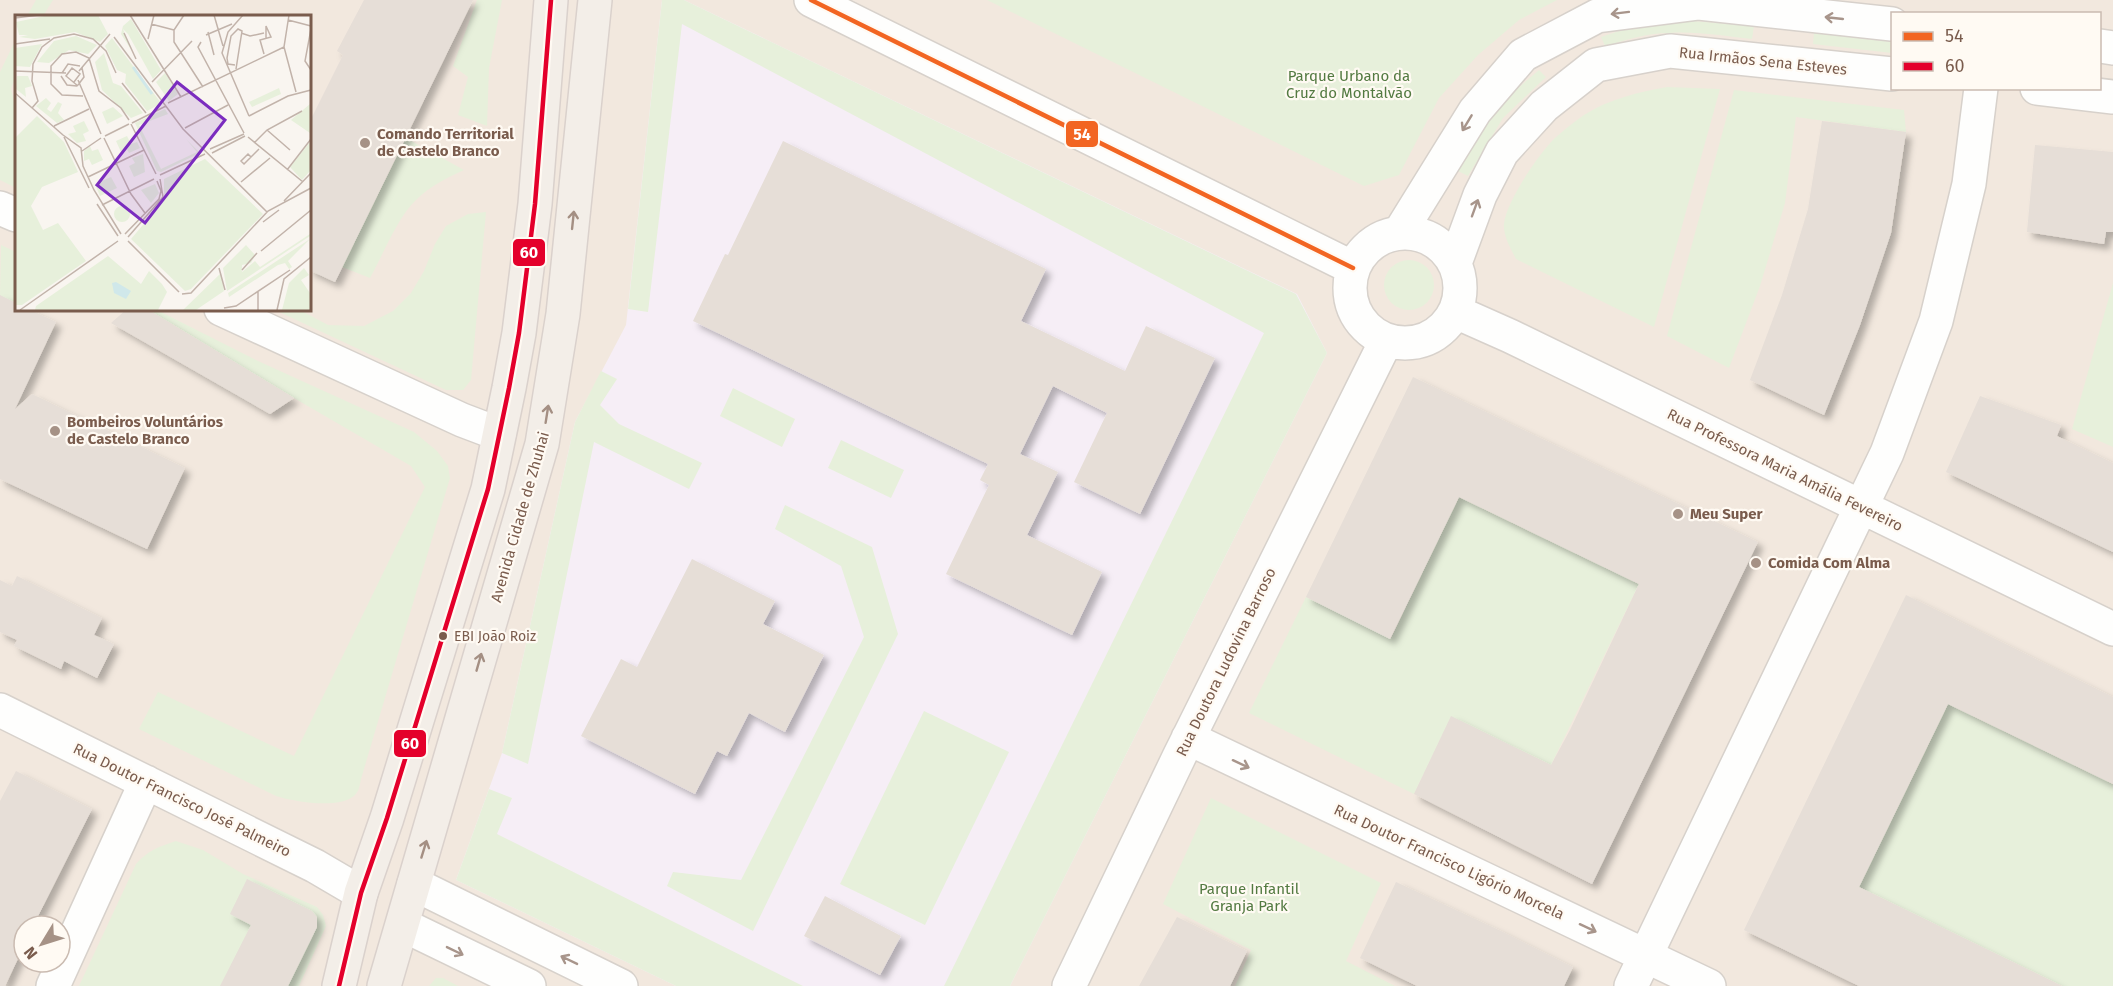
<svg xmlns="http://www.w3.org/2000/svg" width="2113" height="986" font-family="'Fira Sans',sans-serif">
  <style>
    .residential { fill: #f2e8de; fill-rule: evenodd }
    .education { fill: #f6eef6 }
    .green { fill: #e7f0db }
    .building { fill: #e6ded7; filter: url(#shadow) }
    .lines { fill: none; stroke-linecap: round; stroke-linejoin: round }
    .minor-casing { stroke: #d7d1cb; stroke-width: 36 }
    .major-casing { stroke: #dad1cc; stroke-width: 36 }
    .minor { stroke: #fefefd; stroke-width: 33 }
    .major { stroke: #f3eee8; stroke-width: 33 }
    .bus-1-casing { stroke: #fffaf3; stroke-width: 9 }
    .bus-2-casing { stroke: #fffaf3; stroke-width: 9 }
    .bus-1 { stroke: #f26522; stroke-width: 4.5 }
    .bus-2 { stroke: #e4002b; stroke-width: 4.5 }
    .oneway { stroke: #a8958b }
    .oneway2 { stroke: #a48f83 }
    .poi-dot { fill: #a69286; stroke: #fffaf3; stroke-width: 2 }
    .bus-dot { fill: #7a5c4d; stroke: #fffaf3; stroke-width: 2 }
    .labels { text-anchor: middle; stroke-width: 4.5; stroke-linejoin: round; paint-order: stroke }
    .bus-label { font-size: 14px; fill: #7a5c4d; stroke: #fffaf3; text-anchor: start }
    .street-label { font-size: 15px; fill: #7a5c4d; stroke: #fffaf3 }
    .park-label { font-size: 15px; fill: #537a41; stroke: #fffaf3 }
    .poi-label { font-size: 15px; font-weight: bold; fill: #7a5c4d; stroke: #fffaf3; text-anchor: start }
    .inset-river { fill: none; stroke: #d0e8ea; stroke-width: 3 }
    .inset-road { fill: none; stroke: #c2b3aa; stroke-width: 1.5 }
    .view { fill: #7b2cbf; fill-opacity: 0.15; stroke: #7b2cbf; stroke-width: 3 }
    .inset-edge { fill: none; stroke: #7a5c4d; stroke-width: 3 }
    .line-badge { stroke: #fffaf3; stroke-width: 2 }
    .badge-label { font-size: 16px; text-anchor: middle; font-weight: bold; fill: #fff }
  </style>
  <defs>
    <filter id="shadow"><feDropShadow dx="5.5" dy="5.5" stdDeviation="3" flood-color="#0004"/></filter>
  </defs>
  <rect width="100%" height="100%" fill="#f9f5f0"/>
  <path class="residential" d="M0 0H2113V986H0ZM1892 14H2100V88H1892ZM16 16H309V309H16ZM24 926H60V962H24Z"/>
  <path class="education" d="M662 0H684L1297 294 1327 353 1010 986H676L456 880 502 753 575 422 626 325Z"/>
  <path class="green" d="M36 0H53L43 16H27Z
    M477 0H502L489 68 487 126 458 115 468 77 453 66Z
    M662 0H684L1296 294 1327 353 1010 986H944L1264 333 682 24 648 312 628 309Z
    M987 0H1557L1519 20 1478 55 1439 98 1399 175 1364 186Z
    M1665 21H1692L1754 26 1752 39C1724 36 1696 31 1669 33 1647 33 1626 40 1605 46L1601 37 1625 29Z
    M1814 33 1892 42V53L1813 44Z
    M16 39V75L11 89 16 111V188L0 180V72Z
    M1539 70 1546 77 1503 118 1468 176 1458 171 1494 112 1511 94Z
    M1667 87 1720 89 1654 327 1516 259C1511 249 1503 236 1504 224 1506 202 1537 157 1552 141 1561 132 1574 122 1584 115 1609 99 1639 92 1667 87Z
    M1734 90 1904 110 1906 132 1796 117 1785 203 1760 286 1729 368 1667 336Z
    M406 138 464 170C447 178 430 186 416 200 397 218 383 255 370 278L342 267Z
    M486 212 471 380 463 390H446L273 309H298L328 325 364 326 393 311 411 293 424 271 435 244 446 226 468 214Z
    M1 245 16 252V306L0 297Z
    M1384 285a25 25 0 1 1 50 0a25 25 0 1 1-50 0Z
    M2113 283V447L2072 429Z
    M147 309H155L258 361 414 432 437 451 448 466 450 478 361 779C360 784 359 792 354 796 338 809 295 802 276 796L139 729 158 692 294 756 425 487 411 466 294 398Z
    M601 371 617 379 600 405 619 424 702 463 689 489 594 442 528 764 502 753 575 422Z
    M733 388 795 419 782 447 720 416Z
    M841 440 904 470 891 498 828 468Z
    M1459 497 1639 584 1551 765 1451 717 1414 794 1249 713 1306 597 1391 638Z
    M785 505 872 547 898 634 753 931 667 886 673 872 741 880 864 637 841 566 775 529Z
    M1948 704 2113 784V986H2062L1859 887Z
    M924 711 1009 752 925 925 840 884Z
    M489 789 512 798 497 834 803 986H676L456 880Z
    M1211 798 1381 883 1346 961 1395 986H1235L1251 950 1163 904Z
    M176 841 203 850 243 874 317 907 323 915 326 926 299 986H79L136 864C147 851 160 846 176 841Z
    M436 978H443L458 986H429Z"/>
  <path class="building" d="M364 0H473L335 282 309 270V123L343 55 337 51Z
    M1822 121 1906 132 1891 233 1860 325 1824 415 1750 380 1782 295 1808 209Z
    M783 141 1046 269 1021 321 1125 371 1146 326 1215 358 1140 514 1074 482 1107 413 1053 386 1020 454 1058 472 1027 535 1102 572 1072 635 946 574 989 485 980 480 988 464 693 321 725 254 728 255Z
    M2035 145 2113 152V232H2106L2104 244 2027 232Z
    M0 295 16 303V309H28L56 322 15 409 32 394 185 468 147 549 0 479Z
    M127 309H147L294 398 270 414 111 323Z
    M1413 377 1758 542 1592 884 1414 794 1451 716 1551 765 1570 730 1639 584 1459 497 1390 639 1306 597Z
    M1980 396 2061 425 2057 436 2113 463V552L1946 472Z
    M692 559 775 601 763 624 824 655 785 732 749 713 727 756 717 751 695 794 581 736 621 659 637 667Z
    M17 576 102 618 94 635 114 644 97 678 64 661 61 669 14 646 17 640 0 632V580L12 586Z
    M1906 595 2113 697V784L1948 704 1859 887 2062 986H1859L1744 930Z
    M16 771 92 809 33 926H24V946L5 986H0V801Z
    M247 879 312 911 317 917V927L288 986H220L251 925 230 914Z
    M1396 882 1503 932 1573 967 1564 986H1417L1360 958Z
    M825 896 901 936 880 975 804 936Z
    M1177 917 1247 951 1230 986H1139Z"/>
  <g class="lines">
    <defs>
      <path id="minor" d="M811 0 1353 268
        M2100 46 2113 48
        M2037 88 2113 97
        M0 208 16 215
        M1400 232 1475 111 1523 55 1597 16 1699 3 1892 24
        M1350 288a55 55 0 1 1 110 0a55 55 0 1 1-110 0Z
        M1455 263 1480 195 1502 152 1544 106 1596 65 1670 51 1892 74
        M221 309 462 420 499 434
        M1456 312 1510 336 2113 629
        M0 710 315 866 361 893
        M1188 738 1709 986
        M414 884 621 986
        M403 925 529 986
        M53 986 146 782
        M1069 986 1179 757 1386 341
        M1631 986 1887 453 1936 321 1969 184 1981 88"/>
      <path id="major" d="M339 986 361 893 387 818 488 489 509 388 519 333 535 204 551 0
        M384 986 542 444 563 314 595 0"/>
    </defs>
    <use href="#minor" class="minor-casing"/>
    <use href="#major" class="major-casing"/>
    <use href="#minor" class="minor"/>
    <use href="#major" class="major"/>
    <defs>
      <path id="bus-1" d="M811 0 1353 268"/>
      <path id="bus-2" d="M339 986 361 893 387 818 488 489 509 388 519 333 535 204 551 0"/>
    </defs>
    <use href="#bus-1" class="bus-1-casing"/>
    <use href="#bus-2" class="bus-2-casing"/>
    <use href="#bus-1" class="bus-1"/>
    <use href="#bus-2" class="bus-2"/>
  </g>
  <defs><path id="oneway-shaft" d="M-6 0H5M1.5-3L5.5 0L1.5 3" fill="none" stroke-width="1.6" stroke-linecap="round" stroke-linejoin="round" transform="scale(1.5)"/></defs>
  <g class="oneway">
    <use href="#oneway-shaft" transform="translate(1620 13) rotate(173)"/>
    <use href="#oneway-shaft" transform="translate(1834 18) rotate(-174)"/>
    <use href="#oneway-shaft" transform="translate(1467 123) rotate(121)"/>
    <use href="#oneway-shaft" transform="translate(1475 208) rotate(-70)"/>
    <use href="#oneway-shaft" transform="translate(1241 764) rotate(25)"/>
    <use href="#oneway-shaft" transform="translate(1588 928) rotate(25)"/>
    <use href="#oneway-shaft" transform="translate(455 951) rotate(26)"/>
    <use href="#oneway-shaft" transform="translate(569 960) rotate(-154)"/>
  </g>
  <g class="oneway2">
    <use href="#oneway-shaft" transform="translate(573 220) rotate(-84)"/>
    <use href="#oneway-shaft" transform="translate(547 414) rotate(-81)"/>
    <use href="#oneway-shaft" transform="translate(479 662) rotate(-74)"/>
    <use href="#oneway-shaft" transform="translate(424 849) rotate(-73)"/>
  </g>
  <g class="poi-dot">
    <circle cx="365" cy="143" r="6"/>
    <circle cx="55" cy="431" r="6"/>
    <circle cx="1678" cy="514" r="6"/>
    <circle cx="1756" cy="563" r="6"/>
  </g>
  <circle class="bus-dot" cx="443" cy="636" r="5"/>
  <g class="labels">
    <g class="bus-label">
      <text x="454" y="641">EBI João Roiz</text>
    </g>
    <g class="street-label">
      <text transform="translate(1763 61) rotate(6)" y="5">Rua Irmãos Sena Esteves</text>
      <text transform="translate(1785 470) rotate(26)" y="5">Rua Professora Maria Amália Fevereiro</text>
      <text transform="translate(520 517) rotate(-74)" y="5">Avenida Cidade de Zhuhai</text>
      <text transform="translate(1226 662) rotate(-64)" y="5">Rua Doutora Ludovina Barroso</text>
      <text transform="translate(182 800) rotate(26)" y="5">Rua Doutor Francisco José Palmeiro</text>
      <text transform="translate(1449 862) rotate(25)" y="5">Rua Doutor Francisco Ligório Morcela</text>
    </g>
    <g class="park-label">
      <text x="1349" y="81">Parque Urbano da<tspan x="1349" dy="17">Cruz do Montalvão</tspan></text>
      <text x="1249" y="894">Parque Infantil<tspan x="1249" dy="17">Granja Park</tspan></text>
    </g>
    <g class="poi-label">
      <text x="377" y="139">Comando Territorial<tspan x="377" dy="17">de Castelo Branco</tspan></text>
      <text x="67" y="427">Bombeiros Voluntários<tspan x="67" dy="17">de Castelo Branco</tspan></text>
      <text x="1690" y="519">Meu Super</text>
      <text x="1768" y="568">Comida Com Alma</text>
    </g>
  </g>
  <g transform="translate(15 15)">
    <rect width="296" height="296" fill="#f9f5f0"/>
    <path d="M34 0H83L93 19 85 27 60 17 20 24 4 22 13 20H4L1 7ZM116 4 146 55 138 64 113 19 108 14 117 36 106 19 108 11ZM61 21 82 30 73 39 54 35 34 48 22 47 39 26ZM97 23 146 88 145 89 132 96 110 68 111 59 102 55 90 31ZM27 29 15 52 0 51V33ZM89 38 98 68 106 71 128 98 116 103 87 75 80 47ZM150 58 163 79 154 86 141 67ZM2 61H13L17 71 10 73 11 82 1 74ZM264 73 266 79 237 92 234 87ZM31 83 36 88 32 94 36 97 43 87 47 89 43 98 49 105 42 108 21 91ZM295 89V118L276 105ZM98 92 108 101 92 109 87 97ZM150 94 153 99 124 110 146 154 182 137 171 124 185 138 146 157 142 156 120 108ZM22 101 49 127 63 157 27 172 16 191 28 215 43 208 71 246 7 290H0V123ZM69 106 74 116 68 119 71 126 62 128 53 119 61 117 58 111ZM112 121 116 129 122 127 125 133 114 138 112 134 106 137 101 126ZM295 127V156L287 165 275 152ZM75 131 77 136 83 134 88 145 77 150 74 144 69 146V136ZM128 139 130 157 119 162 114 151 120 148 117 143ZM190 144 248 199 176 274 170 276 116 224 149 185V164ZM96 162 102 173 85 181 80 169ZM140 169 144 178 132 193 136 188 126 175ZM99 199a8 8 0 1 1 16 0a8 8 0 1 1-16 0ZM295 219V221L212 276 208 253 231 230 240 240 236 248 227 250V257L240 246 245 252ZM295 224 273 246 277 252 274 254 270 248 263 250 214 282 213 278ZM93 241 126 269 134 256 147 269 152 277 143 295H20L21 291ZM289 253 294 260 286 265 295 278V295H267L274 268ZM206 258 209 276 181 295H168Z" fill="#e7f0db"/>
    <path d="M101 267 116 276 111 284 99 278 97 268Z" fill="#d0e8ea"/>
    <path class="inset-river" d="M118 52 137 79"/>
    <path class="inset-road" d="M115 0 166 82M169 0 159 15V27L188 72M199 0 208 31M228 0 213 17 207 38 234 101M274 0 269 32 281 77M0 3 24 0M273 5 296 11M136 9 159 15M296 14 290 46 296 55M193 17 199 40M109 18 121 44M226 18 235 21 249 18M191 20 217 9M99 22 168 114 252 197M133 24 139 0M186 27 183 32 229 118M0 29 35 24M249 39 245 25 256 22 251 11V24M220 50 213 49 212 43 216 21 223 14 227 16 221 54M0 56 51 58M64 56 95 19M47 58 53 49 65 51M46 61 52 70 62 71M63 65 86 119M59 67 65 59 57 53 51 61 63 71M137 67 177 26M107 68 131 98M63 70 69 62 67 53M0 78 48 120M68 81 47 80 36 69V51L47 39 61 37 74 43 84 76 106 93 114 105M153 88 269 32M17 93 23 86 17 66 18 49 27 32 39 23 59 19 78 24 91 36 101 58M234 101 273 81 296 75M117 108 151 91M116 109 141 159M39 111 74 94M170 113 213 90M252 115 275 135M48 120 66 133 68 151 79 175 106 219M90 121 114 109M49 122 74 173M233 122 288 167M89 123 116 179 130 198M239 128 252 115 287 96M195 134 229 119M67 136 86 123M197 138 230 121M236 142 233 139 226 146 229 149 244 134M272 155 296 124M145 160 190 139M73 162 129 135M226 167 255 143M269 186 296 158M82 189 103 221M87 190 139 164M248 207 264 195M110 219 144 184 146 176 142 166M113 222 148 182 145 164M113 226 164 277M246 236 296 195M204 253 210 275M227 255 242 238M167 279 176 278 253 196 296 173M209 293 221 291 275 255M5 295 103 226M243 295V276M262 295 269 264 296 242"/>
    <path class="view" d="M162 67 210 105 130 208 82 170Z"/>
    <rect width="296" height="296" class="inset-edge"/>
  </g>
  <g class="line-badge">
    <rect x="1065" y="120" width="34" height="28" rx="6" fill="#f26522"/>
    <rect x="512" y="238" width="34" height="29" rx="6" fill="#e4002b"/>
    <rect x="393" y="729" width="34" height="29" rx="6" fill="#e4002b"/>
  </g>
  <g class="badge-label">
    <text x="1082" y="140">54</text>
    <text x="529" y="258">60</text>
    <text x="410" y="749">60</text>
  </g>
  <rect x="1891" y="12" width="210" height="78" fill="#fffaf3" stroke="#cabbb1" stroke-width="1.5"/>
  <rect x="1903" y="32" width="30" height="9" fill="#f26522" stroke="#cabbb1" stroke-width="1.5"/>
  <text x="1945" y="42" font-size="18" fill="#7a5c4d">54</text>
  <rect x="1903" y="62" width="30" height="9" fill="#e4002b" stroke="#cabbb1" stroke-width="1.5"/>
  <text x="1945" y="72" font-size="18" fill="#7a5c4d">60</text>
  <g transform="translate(42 944) rotate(232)"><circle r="28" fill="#fffaf3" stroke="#cabbb1" stroke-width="1.5"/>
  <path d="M0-4.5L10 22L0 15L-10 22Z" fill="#a69286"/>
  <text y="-9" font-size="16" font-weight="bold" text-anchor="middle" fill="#7a5c4d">N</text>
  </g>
</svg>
